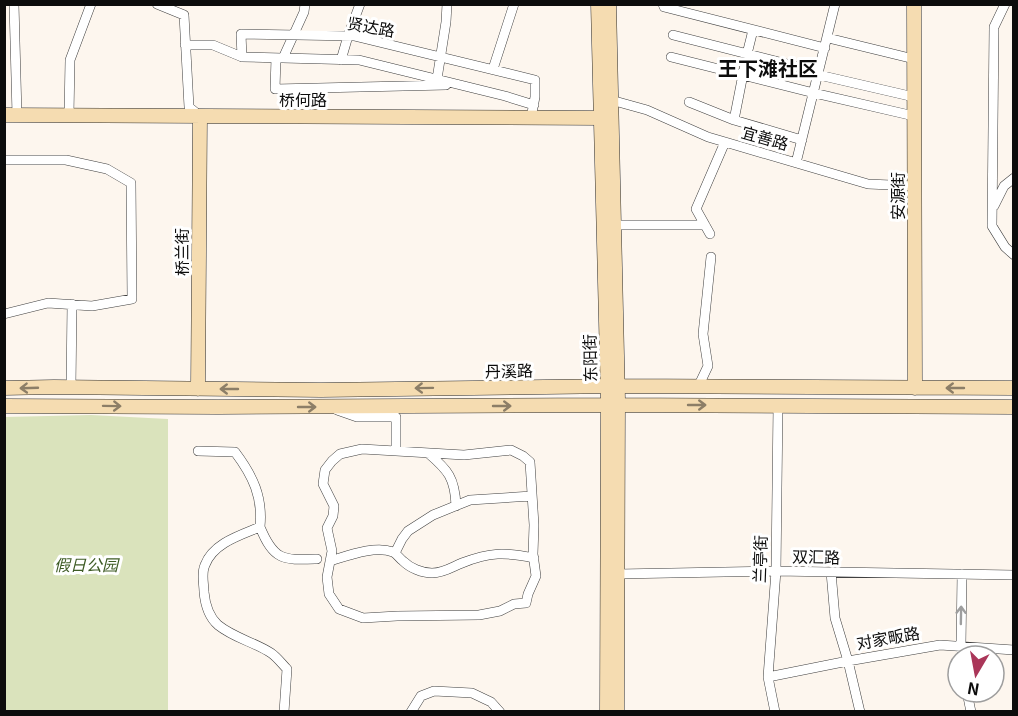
<svg xmlns="http://www.w3.org/2000/svg" width="1018" height="716" font-family="Georgia,'Noto Sans SC',serif">
  <style>
    .green { fill: #dae3bc }
    .lines { fill: none; stroke-linecap: round; stroke-linejoin: round }
    .street-casing { stroke: #3f3f3f; stroke-width: 10 }
    .secondary-casing { stroke: #2e2e2e; stroke-width: 15 }
    .street { stroke: #fff; stroke-width: 9 }
    .secondary { stroke: #f5dcb1; stroke-width: 14 }
    .oneway { stroke: #8c7e67 }
    .oneway2 { stroke: #9e9e9e }
    .labels { text-anchor: middle; stroke-width: 6; stroke-linejoin: round; paint-order: stroke }
    .street-label { font-size: 16px; fill: #0c0c0c; stroke: #fff }
    .park-label { font-size: 16px; font-style: italic; fill: #3e5b25; stroke: #fff }
    .quarter-label { font-size: 20px; font-weight: bold; fill: #0c0c0c; stroke: #fff }
  </style>
  <rect width="100%" height="100%" fill="#fdf6ee"/>
  <path class="green" d="M91 415 168 419V711H5V417Z"/>
  <g class="lines">
    <defs>
      <path id="street" d="M14 4 17 115
        M157 4 184 15 189 107 200 116
        M663 4 664 7 825 48
        M1005 4 994 27 992 226 1005 247 1014 255
        M673 35 819 72
        M828 38 914 59
        M185 45H213L242 57 241 34 354 36 535 80V97L531 118
        M242 57 359 60 505 96 534 105
        M671 57 814 93 914 116
        M276 58 275 89 446 85
        M283 58 304 12 305 4
        M341 60 348 36 360 4
        M493 69 514 4
        M819 75 914 97
        M437 79 446 22 447 4
        M611 100 647 110 708 137 868 184 914 186
        M689 102 734 120 802 140
        M69 115 70 60 91 4
        M734 120 747 54 753 30
        M4 160H66L107 169 131 183 132 299 92 306 48 303 4 314
        M796 163 835 4
        M994 206 1004 186 1014 178
        M614 225H705
        M710 234 696 209 725 142
        M71 387 72 304
        M698 387 708 366 703 334 711 257
        M337 410 357 417H396V451
        M362 449 464 455 511 450 523 456 530 462 534 525 533 554 536 576 528 594 526 603 514 604 500 611 479 615 397 616 363 618 339 609 329 594 327 577 332 551 327 528 333 516 334 506 323 484 325 470 332 461 340 454Z
        M198 451 235 452C253 476 263 497 260 527 241 535 213 543 205 565 201 573 204 584 204 592 205 603 209 617 218 625 234 638 254 642 271 653 277 657 282 664 287 669L284 712
        M428 453C448 470 455 478 456 506
        M260 527C274 561 283 560 317 559
        M395 553 402 539 408 531 433 515 470 500 532 496
        M330 561C347 556 375 545 393 552 397 554 399 558 403 561 410 568 422 573 432 573 444 573 452 567 462 563 490 552 505 552 534 558
        M831 572 835 618 848 661 860 712
        M618 574 776 571 1014 575
        M962 574 961 646 963 656
        M768 677 848 661 940 645 1014 650
        M967 692 971 712
        M411 712 421 696 434 691 472 693 491 702 500 712
        M775 712 768 677 776 571 778 406"/>
      <path id="secondary" d="M598 4 608 400 607 712
        M609 4 618 400 617 712
        M914 4 915 388
        M4 115 601 118
        M4 388 54 387 321 390 618 386 1014 388
        M198 389 200 116
        M4 406 218 407 608 405 1014 407"/>
    </defs>
    <use href="#street" class="street-casing"/>
    <use href="#secondary" class="secondary-casing"/>
    <use href="#street" class="street"/>
    <use href="#secondary" class="secondary"/>
  </g>
  <defs><path id="oneway-shaft" d="M-6 0H5M1.5-3L5.5 0L1.5 3" fill="none" stroke-width="1.6" stroke-linecap="round" stroke-linejoin="round" transform="scale(1.5)"/></defs>
  <g class="oneway">
    <use href="#oneway-shaft" transform="translate(29 388) rotate(178)"/>
    <use href="#oneway-shaft" transform="translate(424 388) rotate(179)"/>
    <use href="#oneway-shaft" transform="translate(955 388) rotate(-180)"/>
    <use href="#oneway-shaft" transform="translate(229 389) rotate(-180)"/>
    <use href="#oneway-shaft" transform="translate(697 405)"/>
    <use href="#oneway-shaft" transform="translate(112 406) rotate(1)"/>
    <use href="#oneway-shaft" transform="translate(502 406)"/>
    <use href="#oneway-shaft" transform="translate(307 407)"/>
  </g>
  <use class="oneway2" href="#oneway-shaft" transform="translate(961 615) rotate(-89)"/>
  <g class="labels">
    <g class="street-label">
      <text transform="translate(371 27) rotate(10)" y="6">贤达路</text>
      <text x="303" y="106">桥何路</text>
      <text transform="translate(765 138) rotate(16)" y="6">宜善路</text>
      <text transform="translate(898 196) rotate(-90)" y="6">安源街</text>
      <text transform="translate(182 252) rotate(-90)" y="6">桥兰街</text>
      <text transform="translate(590 358) rotate(-91)" y="6">东阳街</text>
      <text transform="translate(509 371) rotate(-1)" y="6">丹溪路</text>
      <text transform="translate(816 557) rotate(1)" y="6">双汇路</text>
      <text transform="translate(760 559) rotate(-88)" y="6">兰亭街</text>
      <text transform="translate(888 638) rotate(-10)" y="6">对家畈路</text>
    </g>
    <g class="park-label">
      <text x="86" y="571">假日公园</text>
    </g>
    <g class="quarter-label">
      <text x="768" y="76">王下滩社区</text>
    </g>
  </g>
  <rect width="1018" height="716" fill="none" stroke="#0c0c0c" stroke-width="12"/>
  <g transform="translate(976 674) rotate(190)"><circle r="28" fill="#ffffff" stroke="#9e9e9e" stroke-width="1.5"/>
  <path d="M0-4.5L10 22L0 15L-10 22Z" fill="#aa3659"/>
  <text y="-9" font-size="16" font-weight="bold" text-anchor="middle" fill="#0c0c0c">N</text>
  </g>
</svg>
